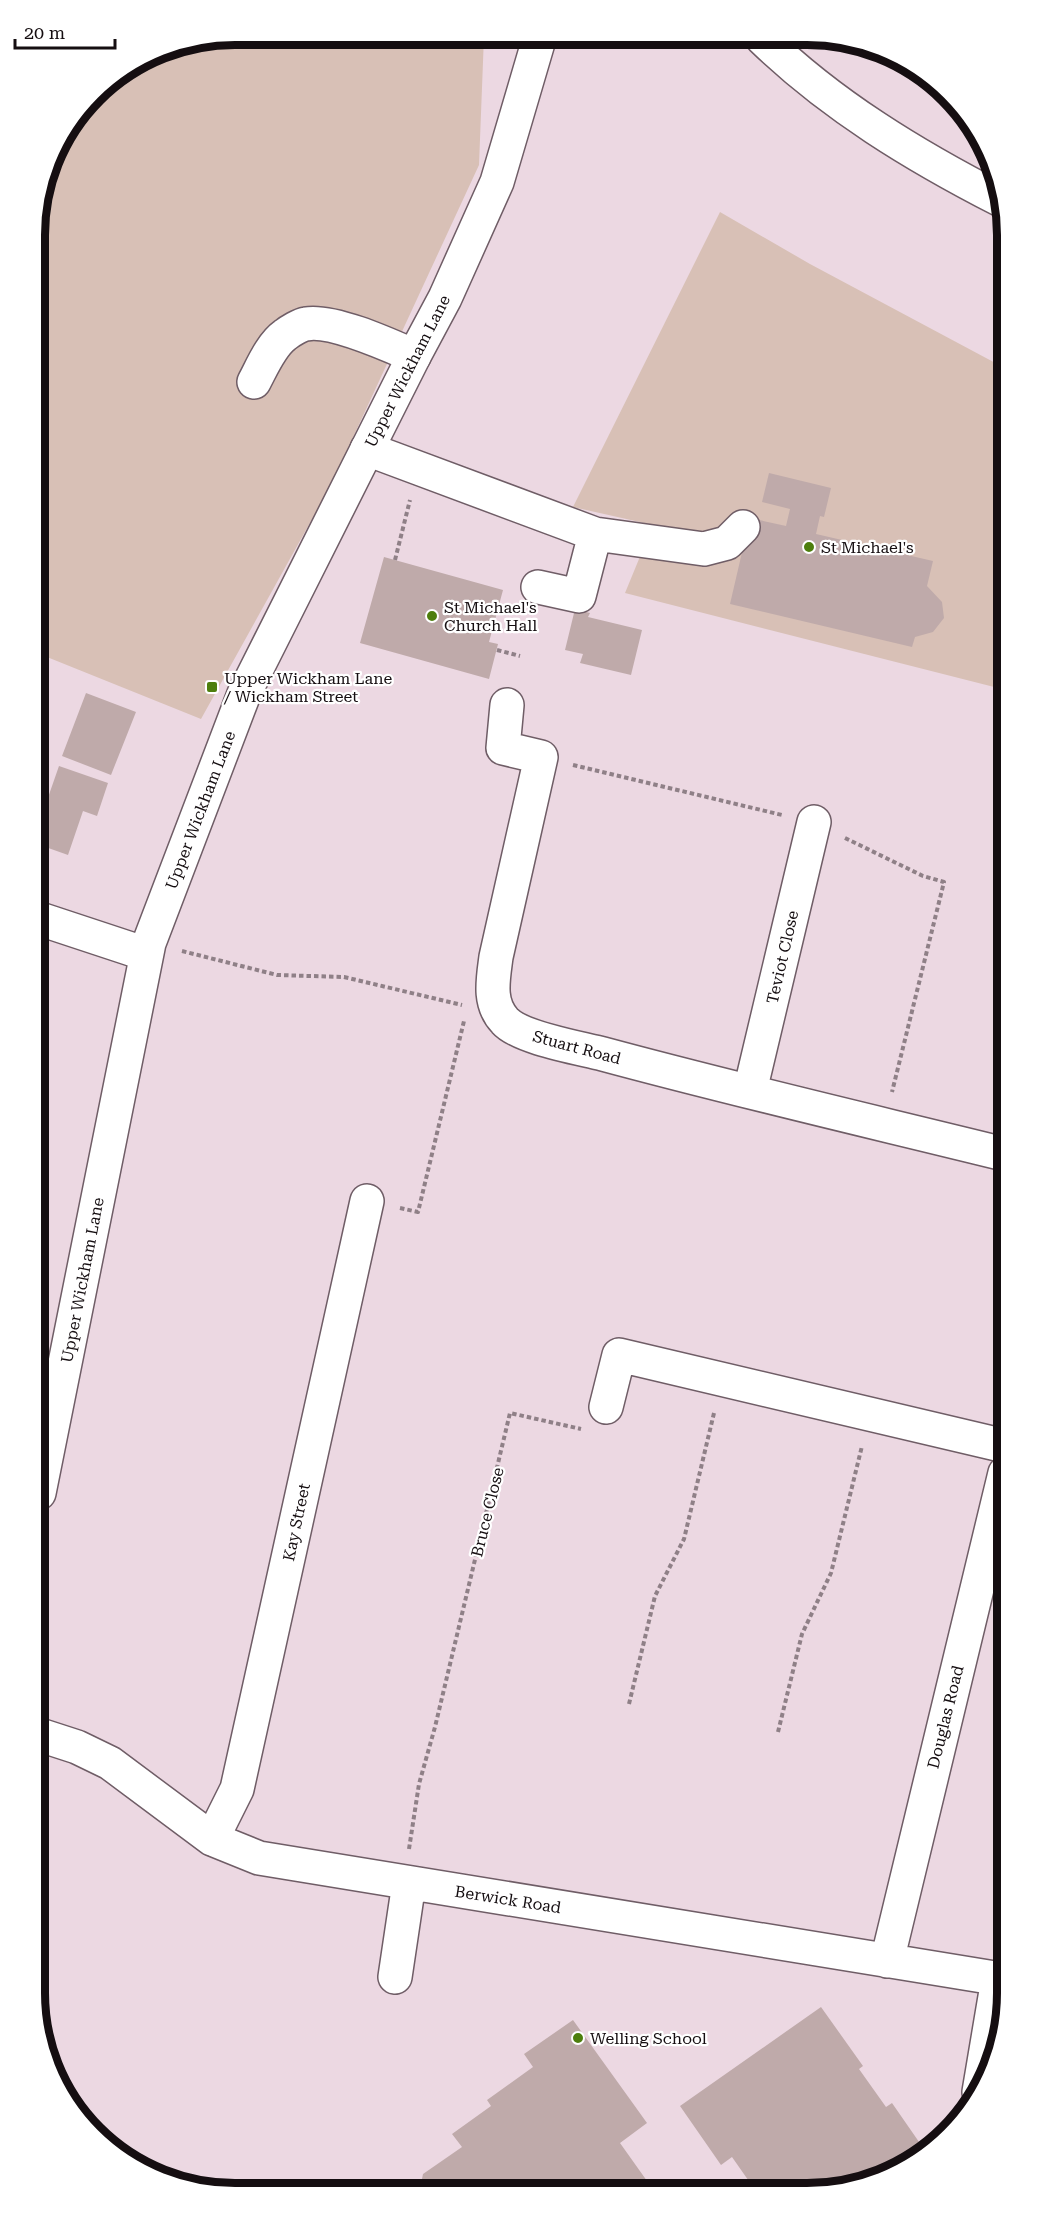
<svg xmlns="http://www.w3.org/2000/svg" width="1042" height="2228" font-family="'Roboto Serif',serif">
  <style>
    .green { fill: #d8c0b6 }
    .building { fill: #bfaaaa }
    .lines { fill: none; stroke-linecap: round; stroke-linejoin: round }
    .minor-casing { stroke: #6f5d66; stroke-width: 36 }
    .major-casing { stroke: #6f5d66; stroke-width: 36 }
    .path { stroke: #8f8087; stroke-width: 4; stroke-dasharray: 4.5 3; stroke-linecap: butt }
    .minor { stroke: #fff; stroke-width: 33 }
    .major { stroke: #fff; stroke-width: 33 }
    .poi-dot { fill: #4d7e0d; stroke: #fff; stroke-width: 2 }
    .labels { text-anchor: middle; stroke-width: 4.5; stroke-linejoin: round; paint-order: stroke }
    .street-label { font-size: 16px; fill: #150e11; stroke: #fff }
    .poi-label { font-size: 16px; fill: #150e11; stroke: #fff; text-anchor: start }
    .rim { fill: none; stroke: #150e11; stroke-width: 8 }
  </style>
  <rect width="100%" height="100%" fill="#ecd8e2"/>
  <path class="green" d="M235 35 484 36 479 165 331 485 201 719 37 653 35 222 55 147 103 85 159 50Z
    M720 212 810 264 1001 366 1002 689 625 593 653 525 573 507Z"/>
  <path class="building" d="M769 473 831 488 824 517 820 516 816 534 933 561 927 586 942 602 944 618 933 632 915 637 912 647 730 604 750 518 786 526 790 509 762 502Z
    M384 557 503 590 489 642 498 644 489 679 360 643Z
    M575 609 590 613 588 617 642 630 631 675 580 663 583 654 565 650Z
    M86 693 136 712 111 775 62 756Z
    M59 766 108 783 97 816 83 811 68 855 37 844V829Z
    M821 2007 863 2066 859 2069 886 2107 892 2103 926 2152 918 2160 859 2187H753L732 2157 721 2165 680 2106Z
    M573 2020 647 2123 620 2143 652 2188 420 2189 423 2174 462 2147 452 2134 491 2106 487 2100 533 2067 524 2054Z"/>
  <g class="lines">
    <defs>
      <path id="minor" d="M762 38C831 105 915 156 1001 200
        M254 382C262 367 271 345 285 335 290 331 300 325 306 324 332 319 389 345 414 356
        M367 449 595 534 579 596 538 587
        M595 534 704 549 727 543 743 527
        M507 705 503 748 541 757 496 957C493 980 488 1003 505 1021 520 1038 580 1048 603 1054 736 1090 870 1121 1004 1154
        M37 918 146 954
        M750 1091 814 822
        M606 1407 619 1355 1005 1446
        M40 1735 77 1747 110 1763 212 1839 259 1858 1007 1980
        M212 1839 237 1789 367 1201
        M887 1961 1005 1473
        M395 1977 409 1883
        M979 2092 998 1979"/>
      <path id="major" d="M39 1493 149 943 244 694 414 356 445 298 497 182 540 36"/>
    </defs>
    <use href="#minor" class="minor-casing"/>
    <use href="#major" class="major-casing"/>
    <path class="path" d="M395 560 410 500
      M497 650 520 656
      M573 765 782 815
      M845 838 923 876 944 882 892 1092
      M182 951 277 975 344 977 462 1005
      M400 1208 418 1212 464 1021
      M629 1704 655 1596 684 1539 714 1413
      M778 1732 802 1634 831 1573 862 1446
      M409 1849 419 1784 435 1727 510 1413 581 1429"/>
    <use href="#minor" class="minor"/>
    <use href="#major" class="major"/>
  </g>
  <g class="poi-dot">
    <circle cx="809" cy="547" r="6"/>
    <circle cx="432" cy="616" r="6"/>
    <rect x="206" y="681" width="12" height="12" rx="3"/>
    <circle cx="578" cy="2038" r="6"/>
  </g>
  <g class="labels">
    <g class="street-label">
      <text transform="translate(407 371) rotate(-63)" y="6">Upper Wickham Lane</text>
      <text transform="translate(200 810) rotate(-69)" y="6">Upper Wickham Lane</text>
      <text transform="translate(782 957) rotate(-77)" y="6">Teviot Close</text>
      <text transform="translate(577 1047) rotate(15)" y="6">Stuart Road</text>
      <text transform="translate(82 1280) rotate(-79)" y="6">Upper Wickham Lane</text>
      <text transform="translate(487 1512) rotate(-76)" y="6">Bruce Close</text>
      <text transform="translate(296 1522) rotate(-78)" y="6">Kay Street</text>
      <text transform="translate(945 1717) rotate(-76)" y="6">Douglas Road</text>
      <text transform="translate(508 1899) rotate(9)" y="6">Berwick Road</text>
    </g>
    <g class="poi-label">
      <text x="821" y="553">St Michael's</text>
      <text x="444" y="613">St Michael's<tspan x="444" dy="18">Church Hall</tspan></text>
      <text x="224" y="684">Upper Wickham Lane<tspan x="224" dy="18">/ Wickham Street</tspan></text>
      <text x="590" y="2044">Welling School</text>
    </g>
  </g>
  <path d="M0 0H1042V2228H0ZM235 45H807A190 190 0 0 1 997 235V1993A190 190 0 0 1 807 2183H235A190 190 0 0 1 45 1993V235A190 190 0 0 1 235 45Z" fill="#fff" fill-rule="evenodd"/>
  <path class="rim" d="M235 45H807A190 190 0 0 1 997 235V1993A190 190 0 0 1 807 2183H235A190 190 0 0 1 45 1993V235A190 190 0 0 1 235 45Z"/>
  <path d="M15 39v9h100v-9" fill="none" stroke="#150e11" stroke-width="3"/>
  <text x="24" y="39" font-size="18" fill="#150e11" stroke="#ffffff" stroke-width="4.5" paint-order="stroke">20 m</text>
</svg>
